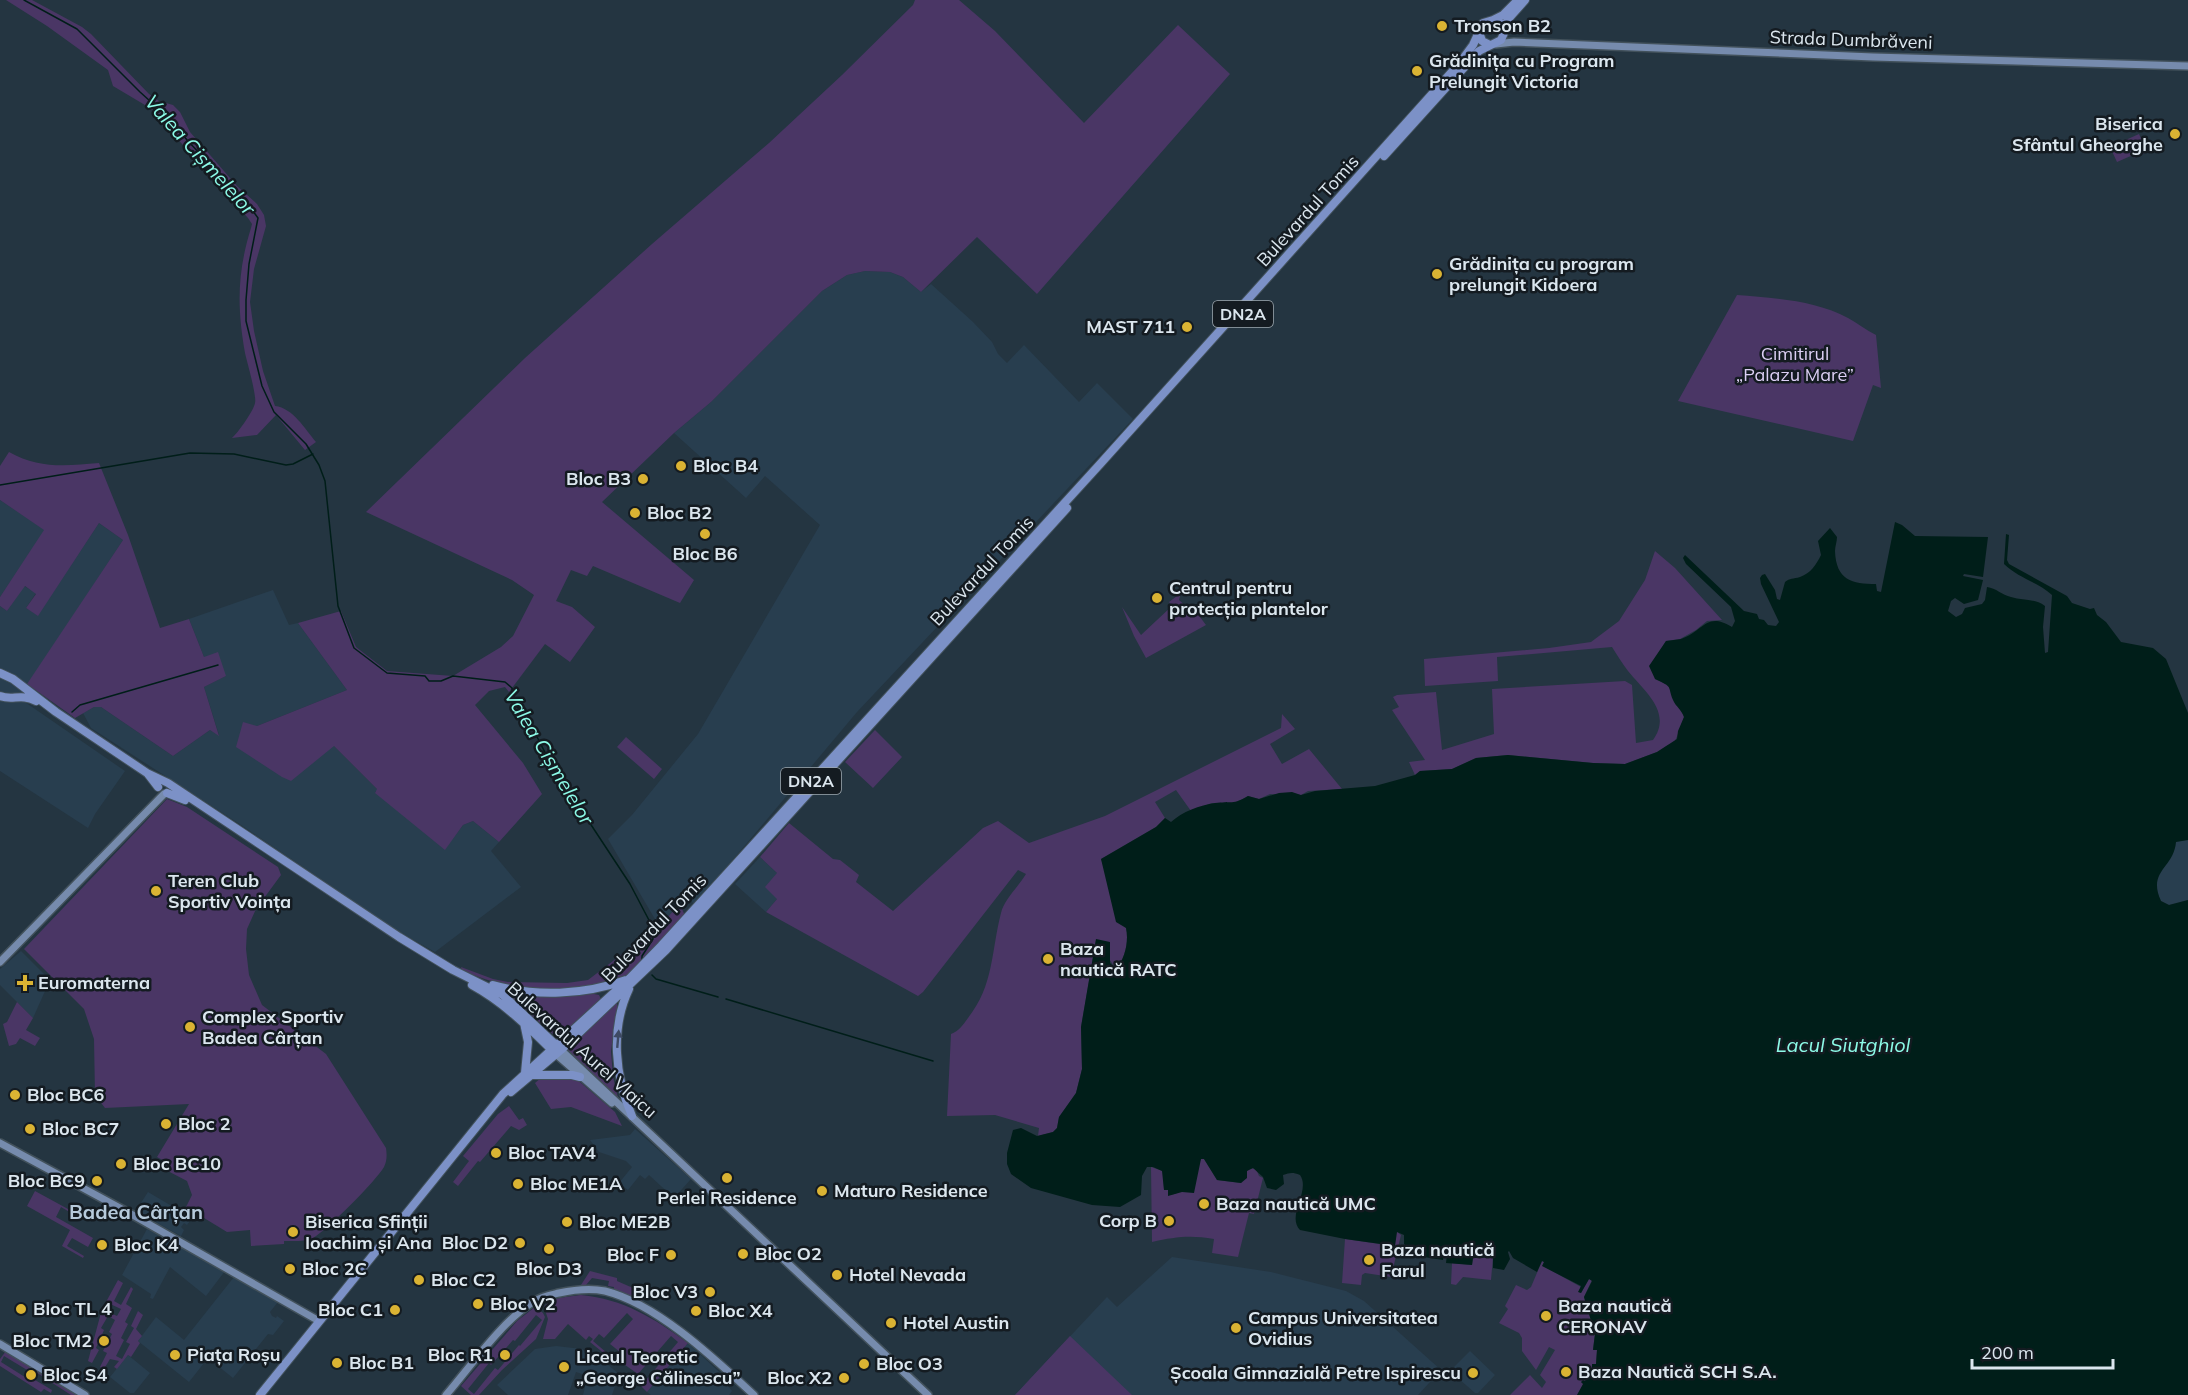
<svg xmlns="http://www.w3.org/2000/svg" width="2188" height="1395" font-family="Mulish,sans-serif">
  <style>
    .built { fill: #283e4f }
    .green { fill: #4a3665; fill-rule: evenodd }
    .water { fill: #001e19 }
    .lines { fill: none; stroke-linecap: round; stroke-linejoin: round }
    .stream { stroke: #001e19; stroke-width: 1.5 }
    .secondary-casing { stroke: #42515b; stroke-width: 10 }
    .primary-casing { stroke: #42515b; stroke-width: 10 }
    .secondary { stroke: #768bad; stroke-width: 7 }
    .primary { stroke: #7c91c7; stroke-width: 8 }
    .oneway { fill: #3e4a63 }
    .poi-dot { fill: #dab333; stroke: #141b21; stroke-width: 2 }
    .labels { text-anchor: middle; stroke-width: 5; stroke-linejoin: round; paint-order: stroke }
    .shield { fill: #141b21; stroke: #9fa9b0; stroke-width: 1.5 }
    .shield-label { font-size: 16px; font-weight: bold; fill: #dbe6ee }
    .poi-label { font-size: 18px; font-weight: bold; fill: #dbe6ee; stroke: #141b21; text-anchor: start }
    .street-label { font-size: 18px; fill: #dbe6ee; stroke: #141b21 }
    .park-label { font-size: 18px; fill: #dccff4; stroke: #141b21 }
    .water-label { font-size: 20px; font-style: italic; fill: #8cfae7; stroke: #141b21 }
    .neighbourhood-label { font-size: 20px; font-weight: bold; fill: #b6cadb; stroke: #141b21 }
  </style>
  <rect width="100%" height="100%" fill="#243541"/>
  <path class="built" d="M865 271 890 272 903 277 921 292 931 284 973 322 992 342 998 354 1007 363 1024 345 1079 402 1097 383 1133 419 857 712 695 905 687 897 659 926 608 839 632 815 698 734 820 525 765 476 746 498 674 433 711 402 822 291 847 275Z
    M0 500 45 530 0 597Z
    M99 523 123 540 19 698 125 771 95 814 88 828 0 771V606L7 611 24 586 36 593 26 608 38 615Z
    M273 590 289 625 298 623 347 690 257 726 334 746 378 790 375 792 445 849 463 825 473 821 499 842 491 851 521 887 435 952 401 933 238 823 91 728 83 713 94 707H101L173 756 210 730 219 735 204 687 226 676 204 657 189 619Z
    M2188 840V900L2169 905 2161 901 2156 891V880L2176 841Z
    M760 857 777 873V899L766 912 735 884Z
    M21 951 50 980 33 1018 0 985V969Z
    M635 1129 691 1179 674 1198 649 1175 645 1179 640 1175 628 1190 619 1183 632 1167 626 1161 599 1152 590 1140 630 1135Z
    M148 1192 192 1218 187 1225 184 1223 181 1227 184 1230 181 1236 137 1212V1209Z
    M147 1229 225 1271 206 1296 170 1267 153 1299 150 1298 151 1294 122 1275Z
    M1172 1257 1271 1272 1346 1291 1364 1301 1441 1370 1418 1395H1015L1107 1297 1117 1307Z
    M234 1277 278 1302 270 1312 272 1316 276 1318 277 1316 284 1321 273 1335 268 1334 233 1378 208 1358 189 1382 138 1341 156 1317 184 1340Z
    M688 1343 730 1382 728 1386 732 1391 729 1395H651L647 1392Z
    M556 1346 582 1349 600 1363 602 1360 619 1374 612 1395H583L588 1376 576 1372 568 1395H508L497 1385 535 1349Z
    M1470 1351 1495 1375 1478 1393H1475L1450 1371Z
    M128 1355 150 1373 134 1393H130L110 1377Z"/>
  <path class="green" d="M6 0H32L82 27 91 34 149 94 159 101 173 105 180 112 190 132 237 186 257 204 264 215 266 226 254 269 250 302 254 331 263 371 275 406C293 408 305 429 316 442L305 450 276 415 257 435 232 438C238 433 254 410 255 403 257 396 247 362 245 353 237 307 237 273 251 228L252 224 248 218 150 108 113 86 108 70 47 26Z
    M915 0H959L995 31 1084 123 1178 25 1230 74 1037 294 977 237 921 292 903 277 890 272 865 271 847 275 822 291 711 402 674 433 602 502 694 580 680 603 593 566 587 576 571 570 556 601 572 607 595 627 570 662 545 644 509 692 505 687 489 691 475 705 523 763 542 794 499 842 473 821 463 825 445 850 375 793 377 789 334 746 291 781 282 777 236 747 243 722 257 726 347 690 298 623 341 611 356 647 387 671 453 676 501 647 513 636 534 595 512 580 366 512 525 358 652 244 769 143 842 75 913 5Z
    M2139 134 2147 152 2134 158 2133 155 2117 162 2110 147Z
    M1737 295C1773 298 1815 300 1848 318 1857 323 1866 330 1876 335L1881 388 1873 385 1853 441 1678 401Z
    M9 452C39 469 66 466 99 463L128 535 160 628 189 619 204 657 218 652 226 676 204 687 219 736 210 730 173 756 101 707H94L75 718 27 684 123 540 99 523 38 616 26 608 36 594 25 586 7 611 0 606V597L44 530 0 500V466Z
    M1655 551 1675 568 1722 620 1707 621 1696 630 1680 639 1666 641 1657 656 1655 679 1668 685 1684 717C1682 723 1677 739 1673 744L1668 745 1657 752 1625 764 1593 763 1508 755 1476 758 1452 769 1420 771 1415 775 1409 762 1425 760 1392 710 1399 707 1393 697 1397 695 1436 692 1442 750 1494 734 1492 689 1625 681 1632 685 1636 743 1653 740C1673 712 1644 691 1628 671 1622 663 1617 655 1612 647L1497 657 1498 681 1425 686 1424 659 1549 648 1591 642 1619 621 1645 580Z
    M1181 593 1179 600 1188 608 1197 613 1206 625 1146 658 1134 636 1122 607 1141 635 1172 606 1169 602Z
    M1282 714 1295 729 1270 744 1282 764 1309 749 1342 789 1308 791 1301 795 1270 794 1259 799 1248 796 1233 804 1212 803 1191 811 1176 790 1155 802 1165 818 1156 827 1101 859 1126 928C1129 941 1125 959 1116 969L1096 940 1081 1027 1082 1069 1076 1093 1059 1117 1057 1128 1053 1132 1038 1136 1039 1128 995 1115 947 1116 951 1034C959 1031 963 1025 968 1018 994 985 991 952 1001 913 1004 900 1019 886 1026 874L1018 870 923 992 918 996 766 912 777 899 765 887 777 873 760 857 789 823 833 859 840 860 859 875 856 882 893 911 983 828 998 821 1029 843 1105 816 1281 728Z
    M875 730 902 757 873 788 845 762Z
    M626 737 662 769 654 779 617 747Z
    M167 799 187 807 278 867 281 875 256 909 247 929 246 949 249 975 262 1005 326 1054 386 1148C387 1155 387 1161 384 1167 375 1182 328 1229 313 1238 305 1242 293 1241 284 1241V1244L251 1246 250 1230 227 1232 186 1207 192 1195 187 1181 164 1169 168 1163 157 1157 189 1104 105 1108 95 1095 94 1039 84 1009 24 949Z
    M680 904 685 916C668 934 643 966 623 977 618 980 611 981 605 983 559 997 505 990 462 970L461 967 493 979 508 982 567 983 588 980 659 926Z
    M510 993 527 995 594 994 599 995 601 999 561 1037H556L509 995Z
    M17 1002 33 1018 26 1030 40 1038 35 1046 20 1038 16 1044 9 1046 3 1024 7 1022Z
    M615 1002H617V1008L611 1051 613 1077 618 1098 566 1048Z
    M542 1077H574L615 1112 622 1126 571 1107 551 1109 535 1083Z
    M509 1106 519 1120 523 1118 527 1125 519 1130 511 1126 480 1162 478 1161 458 1186 453 1182 469 1161 463 1156 498 1114Z
    M1201 1159H1204L1217 1180 1241 1183 1247 1171 1250 1168 1256 1169 1259 1176 1263 1178 1254 1214 1249 1213 1238 1257 1212 1253 1214 1239C1190 1235 1175 1237 1152 1242L1151 1167 1163 1171 1164 1190H1168V1195C1186 1195 1193 1173 1201 1159Z
    M35 1191 79 1215 78 1217 61 1207 56 1217 93 1238 88 1247 72 1238 67 1246 84 1256 83 1258 62 1246 70 1230 27 1206Z
    M1396 1231 1401 1235 1391 1277 1365 1273 1362 1275 1361 1285 1342 1283 1345 1239 1394 1246Z
    M1493 1257 1491 1280 1463 1277 1456 1285 1451 1284 1452 1263 1472 1265 1473 1258Z
    M1542 1261 1544 1262 1543 1266 1581 1287 1579 1292 1581 1293 1589 1279 1592 1280 1584 1297 1595 1334 1593 1349 1597 1350 1596 1364 1585 1381 1581 1382 1584 1384 1577 1395H1510L1530 1375 1542 1388 1546 1382 1540 1375 1555 1350 1549 1347 1536 1370 1522 1351V1338L1519 1333 1499 1323 1508 1309 1505 1306 1516 1285 1527 1290 1531 1287Z
    M590 1271 617 1278V1281L633 1288 645 1296 641 1302 614 1290V1287L608 1286 609 1281 592 1278 586 1285H581Z
    M118 1280 123 1283 114 1301 121 1305 131 1287 133 1289 126 1304 132 1308 125 1322 128 1324 121 1338 124 1340 116 1356 122 1359 130 1344 126 1342 134 1328 131 1326 138 1311 143 1315 136 1329 142 1336 138 1341 140 1343 131 1357 128 1355 117 1369 114 1367 119 1361 110 1359 104 1369 100 1367 107 1353 103 1351 112 1334 109 1332 115 1320 108 1316 101 1328 104 1330 96 1348 99 1350 92 1363 88 1361 102 1309 117 1316 121 1309 106 1302Z
    M581 1295C623 1299 654 1318 688 1343L647 1392 641 1386 678 1342 671 1336 638 1374 615 1358 620 1352 610 1344 633 1319 627 1313 604 1338 599 1334 593 1341 607 1353 606 1355 590 1342 593 1339 589 1336 586 1340 568 1324 555 1339H543L548 1319 544 1307C551 1297 568 1297 581 1295Z
    M535 1307 543 1313 545 1317 536 1339 502 1370 479 1395H471L461 1386 517 1321ZM536 1315 542 1320 520 1346 519 1345 498 1370 495 1368 474 1394 468 1389 489 1363 491 1365 513 1340 515 1341Z
    M1070 1336 1132 1395H1015Z
    M6 1351 81 1395H71L34 1371 32 1373 4 1356 1 1362 28 1379 30 1377 52 1390 51 1393 44 1389 41 1392 0 1366V1359Z"/>
  <path class="water" d="M1895 522 1902 525 1915 536 1988 537 1983 577 1964 574 1963 576 1983 580 1978 600 1964 604 1955 598 1951 601 1948 611 1956 617 1962 614 1965 608 1982 604 1985 600 1987 587C1996 588 2002 595 2011 597 2023 601 2034 598 2045 606L2043 627 2045 653 2048 652 2052 595C2038 582 2018 578 2004 564L2006 534 2009 535 2007 560 2009 564 2067 596 2072 603 2090 609 2094 608 2097 615 2106 622 2121 642 2153 648 2166 659 2188 713V840L2176 842C2174 868 2147 871 2161 901L2169 905 2188 900V1395H1577L1583 1384 1581 1382 1583 1380 1585 1381 1592 1370V1364H1596L1597 1350H1593L1595 1334 1584 1297 1592 1281 1589 1279 1581 1293 1578 1292 1581 1286 1542 1266 1544 1262 1542 1261 1537 1272 1513 1258 1509 1251 1508 1252 1510 1259 1504 1270 1493 1268V1257L1473 1258 1472 1265 1446 1263 1447 1254H1444L1443 1260 1424 1257 1426 1245H1422L1421 1252 1411 1250 1404 1244V1235L1397 1232 1395 1246 1345 1239 1300 1230C1286 1215 1311 1191 1300 1175 1292 1172 1290 1173 1283 1175L1284 1184 1276 1190 1267 1188 1263 1177 1253 1168 1247 1171V1178L1241 1183 1217 1180 1204 1159H1201L1194 1193 1182 1192 1168 1196V1190H1164L1162 1171 1153 1167H1147L1142 1176 1141 1195 1120 1207 1092 1205 1031 1188 1011 1174 1007 1164V1153L1013 1130 1021 1128 1037 1136 1053 1132 1057 1128 1059 1117 1076 1093 1082 1069 1081 1027 1096 939 1110 942V963L1116 969C1125 959 1129 941 1126 928L1116 922 1101 859 1156 827 1165 818 1171 822C1182 812 1200 805 1215 803 1230 801 1234 805 1248 796L1259 799 1279 793 1292 792 1301 795 1315 791 1375 786 1415 775 1420 771 1452 769 1476 758 1508 755 1593 763 1625 764 1657 752 1677 739 1678 731 1684 717C1682 710 1676 707 1673 700 1667 685 1674 688 1655 679L1649 666 1666 641C1671 640 1677 640 1681 639 1704 631 1706 611 1732 627L1735 621 1731 607 1686 564 1683 558 1685 555 1744 611 1757 614 1759 619 1764 620 1768 625 1776 626 1779 622 1761 584 1760 578 1762 575 1765 574 1775 590 1777 599 1780 600 1785 582C1790 578 1793 579 1800 577 1811 573 1816 565 1821 555L1818 541 1830 528 1837 537C1837 542 1835 546 1835 551 1836 580 1852 584 1876 584L1877 591 1881 592Z"/>
  <g class="lines">
    <path class="stream" d="M24 0 77 29 140 92 170 119 187 140 250 207 258 218 249 264 246 300V321L262 386 274 412 306 444 319 465 325 481 338 606 354 648 387 673 425 676 429 681H441L453 676 505 682 512 688 514 702 534 731 551 764 630 884 651 924 653 939 642 956V961
      M0 485 190 453 234 454 286 465 293 464 313 454
      M72 712 80 705 218 665
      M652 975 656 979 718 997
      M726 999 933 1061"/>
    <defs>
      <path id="secondary" d="M1496 44 1514 42 1873 57 2188 66
        M0 962 164 794
        M561 1050 928 1395
        M556 1054 612 1103
        M0 1143 131 1214 319 1321
        M0 1344 85 1395
        M446 1395C471 1366 502 1321 533 1302 542 1296 550 1295 559 1293 573 1290 590 1288 605 1291 657 1304 715 1359 754 1395"/>
      <path id="primary" d="M1493 20 1503 15 1518 0
        M1503 28 1509 18 1525 0
        M1384 156 1479 51 1501 40 1504 33 1500 23 1493 20 1483 23 1479 32 1482 41 1490 45
        M0 673 13 679 56 712 147 773 168 783 399 937 453 970 503 995 559 1048
        M0 696C12 701 21 693 36 701
        M148 774 158 787
        M167 793 185 800
        M472 985C505 1003 529 1028 555 1053
        M493 985C536 997 584 995 626 980
        M629 989C610 1029 615 1077 632 1116
        M524 1023 528 1042 525 1073
        M532 1075H572L580 1077
        M511 1092 561 1050 666 950 1067 508
        M260 1395 503 1094 630 978 661 946 1101 463 1459 64 1473 45 1479 32"/>
    </defs>
    <use href="#secondary" class="secondary-casing"/>
    <use href="#primary" class="primary-casing"/>
    <use href="#secondary" class="secondary"/>
    <use href="#primary" class="primary"/>
  </g>
  <defs><path id="oneway-solid" d="M-6-.8H1V-3.2L6.5 0L1 3.2V.8H-6Z" transform="scale(1.5)"/></defs>
  <use class="oneway" href="#oneway-solid" transform="translate(618 1039) rotate(-85)"/>
  <g class="poi-dot">
    <circle cx="1442" cy="26" r="6"/>
    <circle cx="1417" cy="71" r="6"/>
    <circle cx="2175" cy="134" r="6"/>
    <circle cx="1437" cy="274" r="6"/>
    <circle cx="1187" cy="327" r="6"/>
    <circle cx="681" cy="466" r="6"/>
    <circle cx="643" cy="479" r="6"/>
    <circle cx="635" cy="513" r="6"/>
    <circle cx="705" cy="534" r="6"/>
    <circle cx="1157" cy="598" r="6"/>
    <circle cx="156" cy="891" r="6"/>
    <circle cx="1048" cy="959" r="6"/>
    <path d="M22 974h6v6h6v6h-6v6h-6v-6h-6v-6h6z"/>
    <circle cx="190" cy="1027" r="6"/>
    <circle cx="15" cy="1095" r="6"/>
    <circle cx="166" cy="1124" r="6"/>
    <circle cx="30" cy="1129" r="6"/>
    <circle cx="496" cy="1153" r="6"/>
    <circle cx="121" cy="1164" r="6"/>
    <circle cx="727" cy="1178" r="6"/>
    <circle cx="97" cy="1181" r="6"/>
    <circle cx="518" cy="1184" r="6"/>
    <circle cx="822" cy="1191" r="6"/>
    <circle cx="1204" cy="1204" r="6"/>
    <circle cx="1169" cy="1221" r="6"/>
    <circle cx="567" cy="1222" r="6"/>
    <circle cx="293" cy="1232" r="6"/>
    <circle cx="520" cy="1243" r="6"/>
    <circle cx="102" cy="1245" r="6"/>
    <circle cx="549" cy="1249" r="6"/>
    <circle cx="743" cy="1254" r="6"/>
    <circle cx="671" cy="1255" r="6"/>
    <circle cx="1369" cy="1260" r="6"/>
    <circle cx="290" cy="1269" r="6"/>
    <circle cx="837" cy="1275" r="6"/>
    <circle cx="419" cy="1280" r="6"/>
    <circle cx="710" cy="1292" r="6"/>
    <circle cx="478" cy="1304" r="6"/>
    <circle cx="21" cy="1309" r="6"/>
    <circle cx="395" cy="1310" r="6"/>
    <circle cx="696" cy="1311" r="6"/>
    <circle cx="1546" cy="1316" r="6"/>
    <circle cx="891" cy="1323" r="6"/>
    <circle cx="1236" cy="1328" r="6"/>
    <circle cx="104" cy="1341" r="6"/>
    <circle cx="175" cy="1355" r="6"/>
    <circle cx="505" cy="1355" r="6"/>
    <circle cx="337" cy="1363" r="6"/>
    <circle cx="864" cy="1364" r="6"/>
    <circle cx="564" cy="1367" r="6"/>
    <circle cx="1566" cy="1372" r="6"/>
    <circle cx="1473" cy="1373" r="6"/>
    <circle cx="31" cy="1375" r="6"/>
    <circle cx="844" cy="1378" r="6"/>
  </g>
  <g class="labels">
    <g class="shield">
      <rect x="1213" y="301" width="60" height="26" rx="4.5"/>
      <rect x="781" y="768" width="60" height="26" rx="4.5"/>
    </g>
    <g class="shield-label">
      <text x="1243" y="320">DN2A</text>
      <text x="811" y="787">DN2A</text>
    </g>
    <g class="poi-label">
      <text x="1454" y="32">Tronson B2</text>
      <text x="1429" y="67">Grădinița cu Program<tspan x="1429" dy="21">Prelungit Victoria</tspan></text>
      <text x="2163" y="130" text-anchor="end">Biserica<tspan x="2163" dy="21">Sfântul Gheorghe</tspan></text>
      <text x="1449" y="270">Grădinița cu program<tspan x="1449" dy="21">prelungit Kidoera</tspan></text>
      <text x="1175" y="333" text-anchor="end">MAST 711</text>
      <text x="693" y="472">Bloc B4</text>
      <text x="631" y="485" text-anchor="end">Bloc B3</text>
      <text x="647" y="519">Bloc B2</text>
      <text x="705" y="560" text-anchor="middle">Bloc B6</text>
      <text x="1169" y="594">Centrul pentru<tspan x="1169" dy="21">protecția plantelor</tspan></text>
      <text x="168" y="887">Teren Club<tspan x="168" dy="21">Sportiv Voința</tspan></text>
      <text x="1060" y="955">Baza<tspan x="1060" dy="21">nautică RATC</tspan></text>
      <text x="38" y="989">Euromaterna</text>
      <text x="202" y="1023">Complex Sportiv<tspan x="202" dy="21">Badea Cârțan</tspan></text>
      <text x="27" y="1101">Bloc BC6</text>
      <text x="178" y="1130">Bloc 2</text>
      <text x="42" y="1135">Bloc BC7</text>
      <text x="508" y="1159">Bloc TAV4</text>
      <text x="133" y="1170">Bloc BC10</text>
      <text x="85" y="1187" text-anchor="end">Bloc BC9</text>
      <text x="530" y="1190">Bloc ME1A</text>
      <text x="834" y="1197">Maturo Residence</text>
      <text x="727" y="1204" text-anchor="middle">Perlei Residence</text>
      <text x="1216" y="1210">Baza nautică UMC</text>
      <text x="1157" y="1227" text-anchor="end">Corp B</text>
      <text x="305" y="1228">Biserica Sfinții<tspan x="305" dy="21">Ioachim și Ana</tspan></text>
      <text x="579" y="1228">Bloc ME2B</text>
      <text x="508" y="1249" text-anchor="end">Bloc D2</text>
      <text x="114" y="1251">Bloc K4</text>
      <text x="1381" y="1256">Baza nautică<tspan x="1381" dy="21">Farul</tspan></text>
      <text x="755" y="1260">Bloc O2</text>
      <text x="659" y="1261" text-anchor="end">Bloc F</text>
      <text x="302" y="1275">Bloc 2C</text>
      <text x="549" y="1275" text-anchor="middle">Bloc D3</text>
      <text x="849" y="1281">Hotel Nevada</text>
      <text x="431" y="1286">Bloc C2</text>
      <text x="698" y="1298" text-anchor="end">Bloc V3</text>
      <text x="490" y="1310">Bloc V2</text>
      <text x="1558" y="1312">Baza nautică<tspan x="1558" dy="21">CERONAV</tspan></text>
      <text x="33" y="1315">Bloc TL 4</text>
      <text x="383" y="1316" text-anchor="end">Bloc C1</text>
      <text x="708" y="1317">Bloc X4</text>
      <text x="1248" y="1324">Campus Universitatea<tspan x="1248" dy="21">Ovidius</tspan></text>
      <text x="903" y="1329">Hotel Austin</text>
      <text x="92" y="1347" text-anchor="end">Bloc TM2</text>
      <text x="187" y="1361">Piața Roșu</text>
      <text x="493" y="1361" text-anchor="end">Bloc R1</text>
      <text x="576" y="1363">Liceul Teoretic<tspan x="576" dy="21">„George Călinescu”</tspan></text>
      <text x="349" y="1369">Bloc B1</text>
      <text x="876" y="1370">Bloc O3</text>
      <text x="1578" y="1378">Baza Nautică SCH S.A.</text>
      <text x="1461" y="1379" text-anchor="end">Școala Gimnazială Petre Ispirescu</text>
      <text x="43" y="1381">Bloc S4</text>
      <text x="832" y="1384" text-anchor="end">Bloc X2</text>
    </g>
    <g class="street-label">
      <text transform="translate(1851 40) rotate(2)" y="6">Strada Dumbrăveni</text>
      <text transform="translate(1308 211) rotate(-48)" y="6">Bulevardul Tomis</text>
      <text transform="translate(982 571) rotate(-47)" y="6">Bulevardul Tomis</text>
      <text transform="translate(654 928) rotate(-46)" y="6">Bulevardul Tomis</text>
      <text transform="translate(582 1050) rotate(42)" y="6">Bulevardul Aurel Vlaicu</text>
    </g>
    <g class="park-label">
      <text x="1795" y="360">Cimitirul<tspan x="1795" dy="21">„Palazu Mare”</tspan></text>
    </g>
    <g class="water-label">
      <text transform="translate(200 155) rotate(48)" y="7">Valea Cișmelelor</text>
      <text transform="translate(549 757) rotate(59)" y="7">Valea Cișmelelor</text>
      <text x="1843" y="1052">Lacul Siutghiol</text>
    </g>
    <g class="neighbourhood-label">
      <text x="136" y="1219">Badea Cârțan</text>
    </g>
  </g>
  <path d="M1972 1359v9h141v-9" fill="none" stroke="#dbe6ee" stroke-width="3"/>
  <text x="1981" y="1359" font-size="18" fill="#dbe6ee" stroke="#141b21" stroke-width="4.5" paint-order="stroke">200 m</text>
</svg>
